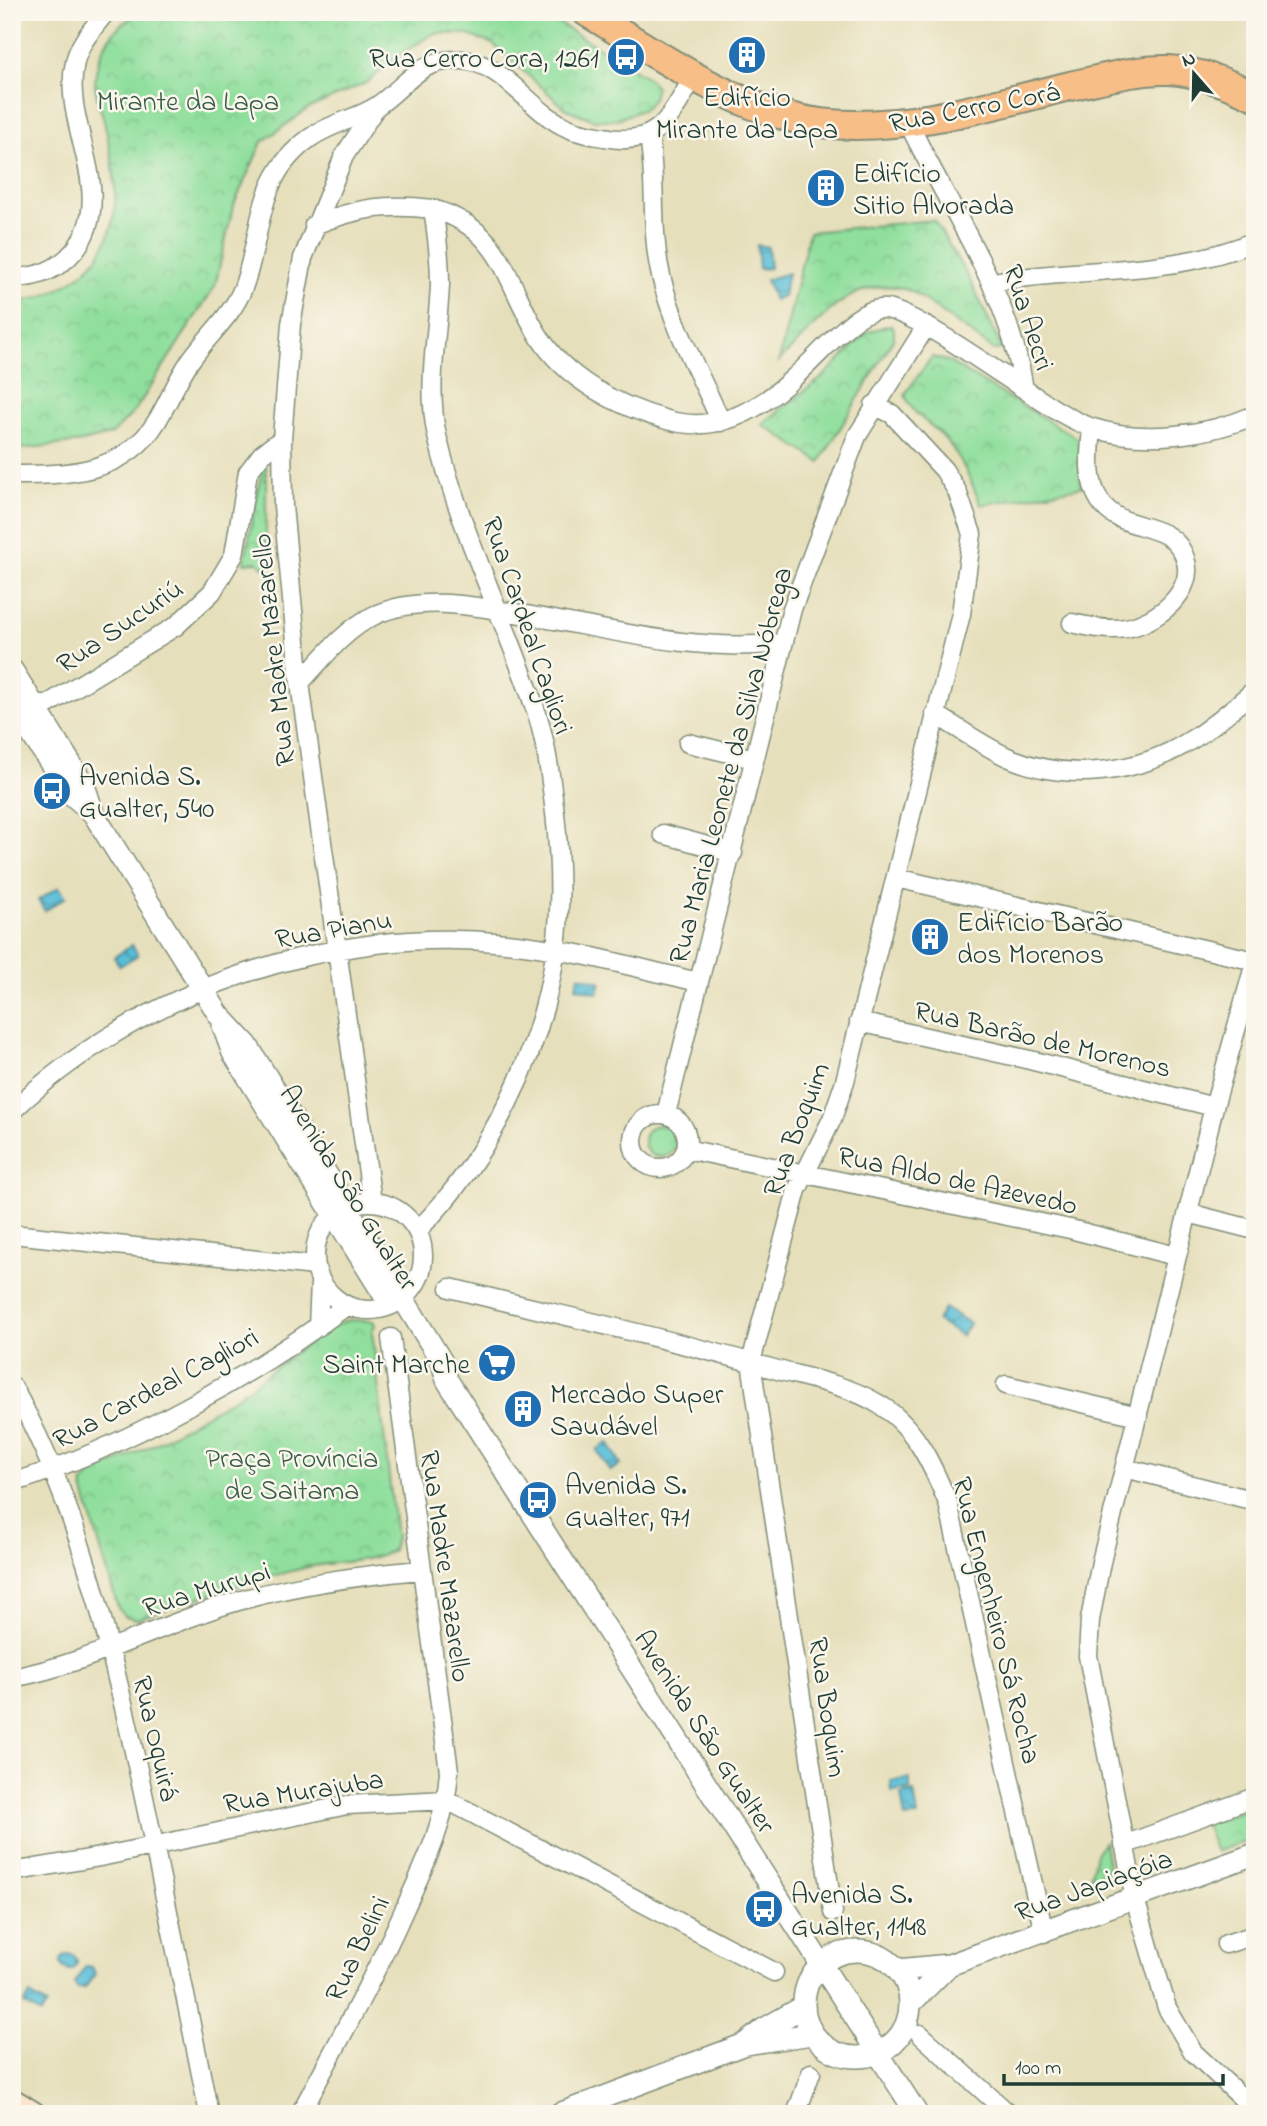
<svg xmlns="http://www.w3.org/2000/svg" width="1267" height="2126" font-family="'Indie Flower',sans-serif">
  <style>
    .park { fill: url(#park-crowns); stroke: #588e68; stroke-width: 2 }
    .water { fill: url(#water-waves); stroke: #3c7e86; stroke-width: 2 }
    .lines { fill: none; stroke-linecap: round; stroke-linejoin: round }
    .minor-casing { stroke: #828e78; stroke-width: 21 }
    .tertiary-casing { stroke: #828e78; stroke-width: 24 }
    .secondary-casing { stroke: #828e78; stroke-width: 28 }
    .primary-casing { stroke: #828e78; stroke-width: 32 }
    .minor { stroke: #fff; stroke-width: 18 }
    .tertiary { stroke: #fff; stroke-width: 21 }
    .secondary { stroke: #fce5cf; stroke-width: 24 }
    .primary { stroke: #f7be88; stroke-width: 28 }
    .labels { text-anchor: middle; stroke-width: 5; stroke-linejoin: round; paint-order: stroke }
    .poi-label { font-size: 28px; fill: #1f3d34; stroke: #fbf7ec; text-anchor: start }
    .park-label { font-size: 28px; fill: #365d49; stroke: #fbf7ec }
    .street-label { font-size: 28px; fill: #1f3d34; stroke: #fbf7ec }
  </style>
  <defs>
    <pattern id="park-crowns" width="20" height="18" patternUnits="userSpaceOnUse" patternTransform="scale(1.75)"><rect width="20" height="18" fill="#90df9d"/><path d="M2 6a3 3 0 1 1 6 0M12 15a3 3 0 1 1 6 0" fill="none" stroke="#7cc088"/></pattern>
    <pattern id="water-waves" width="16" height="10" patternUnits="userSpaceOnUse" patternTransform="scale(1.75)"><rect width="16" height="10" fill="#59bed8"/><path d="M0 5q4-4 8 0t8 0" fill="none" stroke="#499cb0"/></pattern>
  </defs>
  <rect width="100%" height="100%" fill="#fbf7ec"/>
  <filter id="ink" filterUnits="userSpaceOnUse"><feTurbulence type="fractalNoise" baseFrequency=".0143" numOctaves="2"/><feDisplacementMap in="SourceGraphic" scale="14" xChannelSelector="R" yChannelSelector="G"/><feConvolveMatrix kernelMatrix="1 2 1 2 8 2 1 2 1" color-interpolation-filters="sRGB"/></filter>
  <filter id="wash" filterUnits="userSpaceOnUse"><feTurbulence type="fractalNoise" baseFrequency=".00686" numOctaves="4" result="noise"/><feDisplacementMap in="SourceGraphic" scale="28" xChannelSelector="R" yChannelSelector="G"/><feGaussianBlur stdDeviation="1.57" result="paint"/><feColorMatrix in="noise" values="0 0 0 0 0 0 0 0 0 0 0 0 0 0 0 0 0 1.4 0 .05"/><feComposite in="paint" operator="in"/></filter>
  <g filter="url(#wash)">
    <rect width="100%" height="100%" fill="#e6dfbb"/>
    <path class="park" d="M141 12H540L648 78 656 86 653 99 644 109 615 120H594L566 109 493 44 466 34 435 33 405 51 366 83 309 108 262 142 233 207 215 286 134 412 112 434 83 442 12 450V302C38 300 55 293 76 278 129 240 117 177 104 121 101 109 94 92 95 80 98 49 113 25 141 12Z
      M934 220 971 282 1002 349 994 350 913 292C855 268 817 325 779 361L809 232Z
      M890 325 894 329V338L820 462 762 424 823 377 867 332Z
      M932 357 947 361 1079 439 1081 487 981 505C971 482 962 457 944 438 928 420 913 418 905 394Z
      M263 464 266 465V569L258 562 244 563Z
      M644 1141a16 16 0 1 1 32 0a16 16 0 1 1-32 0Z
      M348 1320 373 1321 375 1325 372 1331 396 1537 393 1550C367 1563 336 1561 308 1567 250 1581 193 1599 137 1619L125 1616 118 1608 82 1485 92 1474 157 1443 236 1397 327 1329Z
      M1255 1806V1837L1216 1852 1205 1824Z
      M1104 1842 1109 1872 1090 1877 1096 1854Z"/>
    <path class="water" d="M757 245 768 247 770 268 759 269Z
      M788 273 783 296 774 300 766 280Z
      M59 887 66 897 45 911 38 900Z
      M132 945 138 955 120 966 114 957Z
      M579 976 601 982 598 993 576 987Z
      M944 1308 970 1323 961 1336 937 1321Z
      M608 1442 621 1464 610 1471 597 1450Z
      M910 1779V1790L892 1792 891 1781Z
      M914 1792 918 1816 905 1818 901 1795Z
      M61 1962a8 8 0 1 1 16 0a8 8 0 1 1-16 0Z
      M86 1966 92 1967 95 1974 85 1988H77L74 1983Z
      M30 1995 47 2005 41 2014 24 2004Z"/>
  </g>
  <g filter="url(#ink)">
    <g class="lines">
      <defs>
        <path id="minor" d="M908 122C950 211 1009 290 1024 389 1045 403 1066 418 1090 427 1140 444 1207 436 1255 415
          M649 136C657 182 650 230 661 276 673 327 700 374 721 422
          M433 209C503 230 504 278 537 333 564 379 617 406 667 420 778 451 834 301 887 309 916 314 996 371 1024 389
          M314 225C358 208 386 203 433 209 437 234 440 259 440 284 438 335 426 385 437 436 460 533 507 622 538 717 547 747 551 781 555 813 560 859 562 907 555 954 541 1054 489 1159 417 1231
          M12 278C37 278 58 270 74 251 120 194 60 125 75 62 79 43 94 27 106 12
          M993 282C1080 266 1173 277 1255 241
          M12 475C68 475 125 474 157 421 169 401 177 380 190 361 207 336 232 316 243 288 264 231 254 178 310 138 332 122 358 119 377 106 408 85 418 58 462 60 505 63 530 112 568 128 578 133 592 135 604 137 659 148 670 117 694 76
          M1072 623C1089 627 1108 631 1126 628 1155 623 1197 592 1185 558 1172 518 1122 535 1100 501 1086 480 1090 452 1092 428
          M300 683C322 659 345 629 375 615 428 591 499 611 554 620 629 634 705 652 781 643
          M25 710 34 704H48L176 626 212 592 234 555 248 472 262 454 282 439
          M935 714C960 729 984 747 1010 758 1067 782 1139 774 1191 740 1214 726 1234 707 1255 690
          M688 743 754 759
          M663 834 733 853
          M896 878 1255 961
          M1255 963 1214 1107 1101 1562 1090 1620 1088 1656 1135 1899 1167 2008 1193 2052 1255 2110
          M859 1022 1030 1060 1214 1107
          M12 1111C140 990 332 924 506 943 571 949 636 968 699 982
          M633 1141a27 27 0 1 1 54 0a27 27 0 1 1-54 0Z
          M666 1114 792 609 857 436 925 328
          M686 1149 1070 1229 1176 1256
          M315 1256a54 54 0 1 1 108 0a54 54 0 1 1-108 0Z
          M372 1202 300 683 283 506 282 439 291 324 303 258 344 156 376 107
          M1188 1213 1255 1230
          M12 1234 315 1266
          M450 1288C558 1315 668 1338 774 1369 807 1378 846 1385 875 1402 914 1423 932 1464 948 1503L1044 1933
          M318 1327 320 1282
          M1006 1385 1138 1416
          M12 1386C76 1499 107 1630 135 1756 161 1875 185 1994 209 2114
          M1125 1468 1255 1501
          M12 1483C122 1449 254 1375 346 1306
          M12 1678C86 1664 154 1628 225 1605 287 1585 356 1576 420 1570
          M1124 1845 1255 1797
          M12 1872 100 1857 347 1805 447 1800 774 1972
          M833 1912 751 1362 797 1190 832 1119 845 1081 961 614 972 534 957 491 944 470 892 414 874 405
          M1226 1944 1255 1935
          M920 2034 1009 2114
          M300 2114C336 2046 374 1978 405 1908 426 1863 446 1821 449 1771L391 1338
          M796 2114 811 2073"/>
        <path id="tertiary" d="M12 670 84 785 93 813 219 1015 247 1045 442 1362 447 1380 917 2114
          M12 704 70 793 93 813
          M223 1026 233 1053 386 1298
          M804 2004a53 53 0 1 1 106 0a53 53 0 1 1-106 0Z
          M898 1970 949 1965 1255 1854
          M910 2004 949 1965
          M746 2043 764 2029 803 2007
          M559 2114 745 2044 812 2034"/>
        <path id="secondary" d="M12 2101 33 2114"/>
        <path id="primary" d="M587 12C659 55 745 118 831 124 912 130 992 105 1070 86 1103 79 1136 69 1169 70 1200 72 1228 83 1255 96"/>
      </defs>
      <use href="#minor" class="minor-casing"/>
      <use href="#tertiary" class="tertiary-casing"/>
      <use href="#secondary" class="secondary-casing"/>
      <use href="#primary" class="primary-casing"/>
      <use href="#minor" class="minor"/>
      <use href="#tertiary" class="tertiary"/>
      <use href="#secondary" class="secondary"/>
      <use href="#primary" class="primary"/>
    </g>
  </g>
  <defs>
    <symbol id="building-disc" viewBox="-11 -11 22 22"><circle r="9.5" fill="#1f6fb2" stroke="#fbf7ec"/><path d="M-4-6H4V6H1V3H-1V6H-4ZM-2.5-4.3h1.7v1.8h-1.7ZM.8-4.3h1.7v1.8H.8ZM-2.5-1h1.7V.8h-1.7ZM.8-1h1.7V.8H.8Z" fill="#fff"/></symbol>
    <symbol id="bus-disc" viewBox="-11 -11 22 22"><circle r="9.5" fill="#1f6fb2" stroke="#fbf7ec"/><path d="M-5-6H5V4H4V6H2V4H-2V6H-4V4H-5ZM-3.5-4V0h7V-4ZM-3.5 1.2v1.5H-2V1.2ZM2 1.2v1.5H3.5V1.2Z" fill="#fff"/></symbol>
    <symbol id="supermarket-disc" viewBox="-11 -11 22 22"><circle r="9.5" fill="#1f6fb2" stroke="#fbf7ec"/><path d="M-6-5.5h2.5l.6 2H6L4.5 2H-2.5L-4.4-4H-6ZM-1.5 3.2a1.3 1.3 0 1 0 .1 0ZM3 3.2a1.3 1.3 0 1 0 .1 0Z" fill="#fff"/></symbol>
  </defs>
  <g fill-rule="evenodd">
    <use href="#building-disc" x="725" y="33" width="44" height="44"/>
    <use href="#bus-disc" x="604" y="35" width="44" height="44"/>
    <use href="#building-disc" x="804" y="166" width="44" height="44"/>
    <use href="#bus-disc" x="30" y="769" width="44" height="44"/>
    <use href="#building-disc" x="908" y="915" width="44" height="44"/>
    <use href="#supermarket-disc" x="475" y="1341" width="44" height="44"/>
    <use href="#building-disc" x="501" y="1387" width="44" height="44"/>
    <use href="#bus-disc" x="516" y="1478" width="44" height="44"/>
    <use href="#bus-disc" x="742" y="1887" width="44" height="44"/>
  </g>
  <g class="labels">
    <g class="poi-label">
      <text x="599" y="67" text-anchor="end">Rua Cerro Cora, 1261</text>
      <text x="747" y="106" text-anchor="middle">Edifício<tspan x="747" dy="32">Mirante da Lapa</tspan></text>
      <text x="853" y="182">Edifício<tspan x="853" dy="32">Sitio Alvorada</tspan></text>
      <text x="79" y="785">Avenida S.<tspan x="79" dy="32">Gualter, 540</tspan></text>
      <text x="957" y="931">Edifício Barão<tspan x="957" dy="32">dos Morenos</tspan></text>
      <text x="470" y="1373" text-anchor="end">Saint Marche</text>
      <text x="550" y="1403">Mercado Super<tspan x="550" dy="32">Saudável</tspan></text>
      <text x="565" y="1494">Avenida S.<tspan x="565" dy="32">Gualter, 971</tspan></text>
      <text x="791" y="1903">Avenida S.<tspan x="791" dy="32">Gualter, 1148</tspan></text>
    </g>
    <g class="park-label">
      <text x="188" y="110">Mirante da Lapa</text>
      <text x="292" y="1467">Praça Província<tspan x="292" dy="32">de Saitama</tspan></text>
    </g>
    <g class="street-label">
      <text transform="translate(974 106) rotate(-11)" y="10">Rua Cerro Corá</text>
      <text transform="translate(1030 317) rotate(72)" y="10">Rua Aecri</text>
      <text transform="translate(119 625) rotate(-34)" y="10">Rua Sucuriú</text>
      <text transform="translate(529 625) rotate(71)" y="10">Rua Cardeal Cagliori</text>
      <text transform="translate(272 650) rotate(-96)" y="10">Rua Madre Mazarello</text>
      <text transform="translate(729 765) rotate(-75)" y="10">Rua Maria Leonete da Silva Nóbrega</text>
      <text transform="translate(333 928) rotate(-10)" y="10">Rua Pianu</text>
      <text transform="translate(1043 1038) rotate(13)" y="10">Rua Barão de Morenos</text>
      <text transform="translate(795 1129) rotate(-69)" y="10">Rua Boquim</text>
      <text transform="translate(958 1179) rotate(12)" y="10">Rua Aldo de Azevedo</text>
      <text transform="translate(350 1187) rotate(58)" y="10">Avenida São Gualter</text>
      <text transform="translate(155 1387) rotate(-28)" y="10">Rua Cardeal Cagliori</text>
      <text transform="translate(447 1566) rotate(82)" y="10">Rua Madre Mazarello</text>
      <text transform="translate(206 1588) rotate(-17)" y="10">Rua Murupi</text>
      <text transform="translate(998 1620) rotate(76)" y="10">Rua Engenheiro Sá Rocha</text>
      <text transform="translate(829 1707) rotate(82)" y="10">Rua Boquim</text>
      <text transform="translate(706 1731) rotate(57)" y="10">Avenida São Gualter</text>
      <text transform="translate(157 1738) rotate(77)" y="10">Rua Oquirá</text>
      <text transform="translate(303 1790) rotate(-9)" y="10">Rua Murajuba</text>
      <text transform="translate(1093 1884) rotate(-20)" y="10">Rua Japiaçóia</text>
      <text transform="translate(356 1948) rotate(-64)" y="10">Rua Belini</text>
    </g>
  </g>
  <rect width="1267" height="2126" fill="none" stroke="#fbf7ec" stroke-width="42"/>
  <g transform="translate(1194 74) rotate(340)" stroke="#fbf7ec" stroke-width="5" paint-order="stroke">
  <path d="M0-5L12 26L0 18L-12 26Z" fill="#1f3d34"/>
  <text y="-10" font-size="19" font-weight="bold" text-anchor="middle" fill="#1f3d34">N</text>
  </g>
  <path d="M1004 2074v10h219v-10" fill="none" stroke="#1f3d34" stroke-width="3.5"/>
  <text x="1015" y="2074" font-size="21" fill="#1f3d34" stroke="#fbf7ec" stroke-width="5" paint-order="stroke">100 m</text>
</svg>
